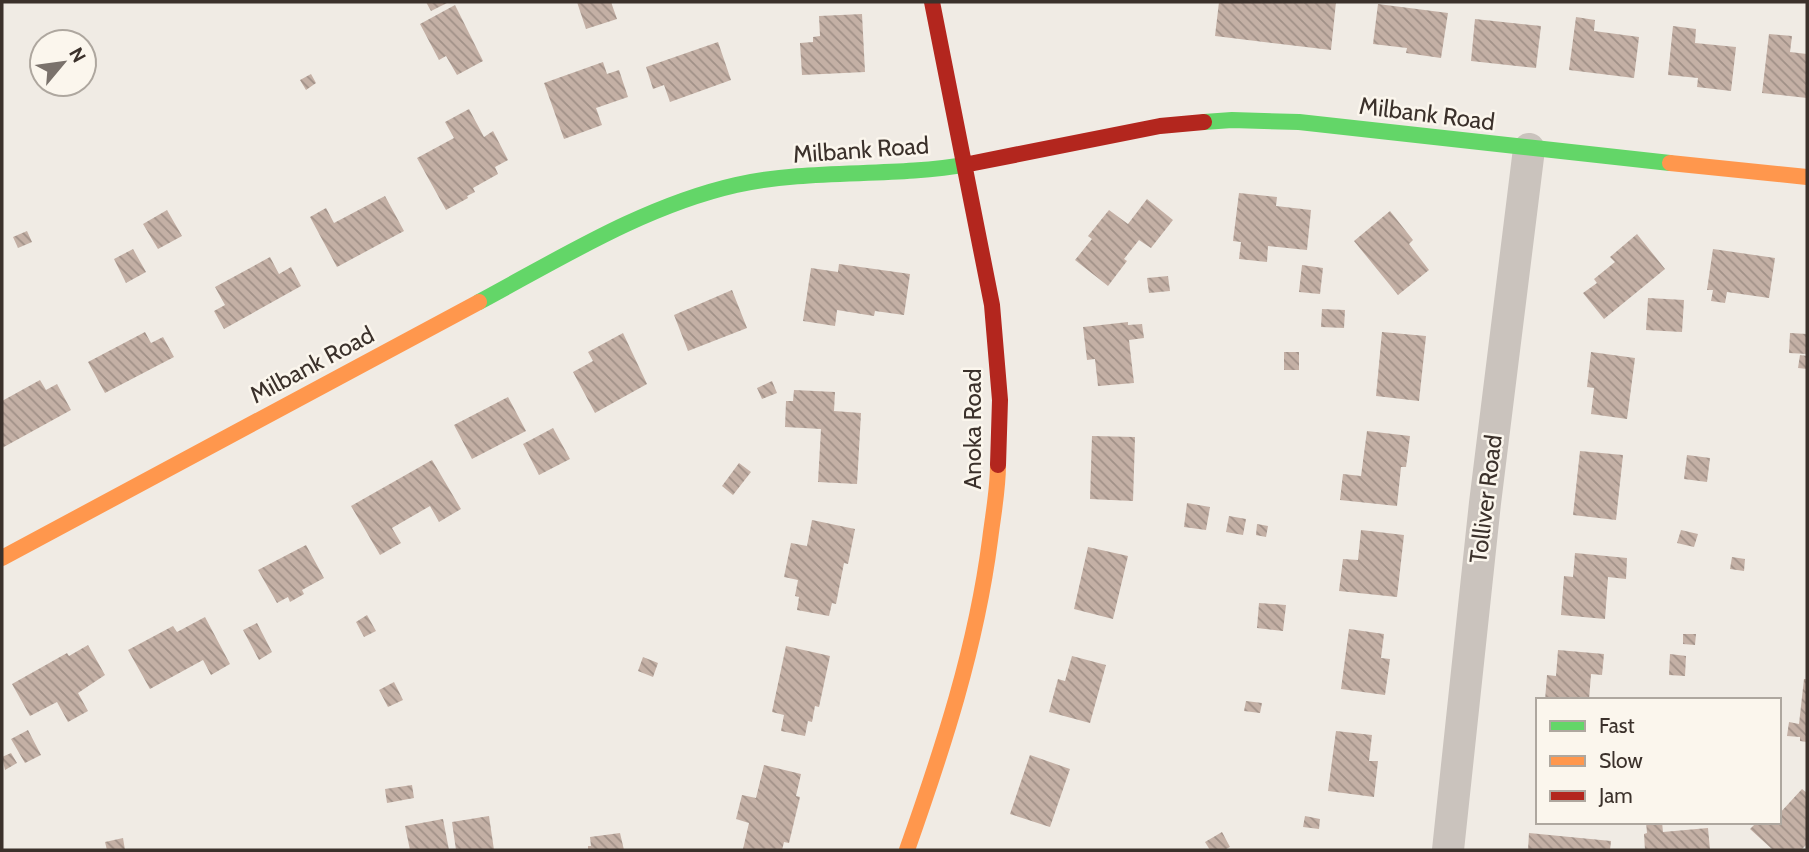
<svg xmlns="http://www.w3.org/2000/svg" width="1809" height="852" font-family="Cabin,sans-serif">
  <style>
    .building { fill: url(#building-back-hatch) }
    .lines { fill: none; stroke-linecap: round; stroke-linejoin: round }
    .street { stroke: #cac3bd; stroke-width: 32 }
    .fast { stroke: #63d668; stroke-width: 16 }
    .slow { stroke: #ff974d; stroke-width: 16 }
    .jam { stroke: #b3261e; stroke-width: 16 }
    .labels { text-anchor: middle; stroke-width: 5; stroke-linejoin: round; paint-order: stroke }
    .street-label { font-size: 24px; fill: #3b312b; stroke: #fbf6ed }
  </style>
  <defs>
    <pattern id="building-back-hatch" width="6" height="6" patternUnits="userSpaceOnUse" patternTransform="scale(1.75)"><rect width="6" height="6" fill="#c4b0a5"/><path d="M-1 5l2 2M0 0l6 6M5-1l2 2" fill="none" stroke="#a09087"/></pattern>
  </defs>
  <rect width="100%" height="100%" fill="#f0ebe4"/>
  <path class="building" d="M426 2H449L431 11Z
    M577 2H611L617 19 586 29Z
    M1219 2H1336L1331 50 1215 36Z
    M1378 4 1448 13 1441 58 1406 53 1407 48 1373 44Z
    M455 5 483 61 457 75 446 56 439 60 420 24Z
    M862 14 865 72 802 75 800 43 813 42V37L820 36 819 16Z
    M1576 17 1595 20 1594 31 1639 37 1634 78 1569 70Z
    M1475 19 1541 26 1536 68 1471 61Z
    M1673 26 1696 29 1695 43 1736 47 1731 91 1697 87 1698 78 1668 75Z
    M1769 34 1792 36 1790 52 1807 54V98L1762 93Z
    M718 42 731 80 670 102 664 85 653 89 646 67Z
    M603 62 607 74 619 70 628 97 596 108 602 125 564 139 544 83Z
    M311 74 316 83 306 90 300 80Z
    M469 109 484 137 493 131 508 160 495 167 498 174 473 188 475 192 467 196 468 198 446 210 417 158 454 138 445 122Z
    M1239 193 1277 197 1276 206 1311 210 1307 250 1268 246 1267 262 1239 259 1241 242 1233 241Z
    M385 196 404 231 337 267 310 217 326 208 334 223Z
    M1147 199 1173 220 1151 248 1139 240 1124 259 1127 261 1108 286 1075 260 1092 239 1088 236 1109 210 1128 224Z
    M167 210 182 236 158 249 143 224Z
    M1390 211 1413 240 1409 244 1429 270 1398 295 1354 241Z
    M27 231 32 242 18 248 13 237Z
    M1637 234 1665 269 1604 319 1583 293 1597 283 1594 279 1615 262 1610 257Z
    M133 249 146 272 126 283 114 259Z
    M1713 249 1775 258 1769 298 1727 292 1725 303 1711 301 1713 290H1707Z
    M270 257 279 274 291 267 301 286 224 329 214 311 225 305 215 287Z
    M839 264 910 274 904 315 875 311 874 316 837 310 835 326 803 321 811 268 838 272Z
    M1302 265 1323 268 1320 294 1299 292Z
    M1168 276 1170 291 1149 293 1147 278Z
    M732 290 747 328 688 351 674 315Z
    M1648 298 1684 300 1682 332 1646 330Z
    M1322 309 1345 310 1344 328 1321 327Z
    M1128 322V325L1142 324 1144 338 1129 340 1134 383 1098 386 1095 359 1087 360 1083 327Z
    M145 332 151 343 163 337 174 357 105 393 88 362Z
    M1382 332 1426 336 1419 401 1376 396Z
    M623 333 647 384 595 413 573 372 593 361 588 352Z
    M1790 333 1807 334V354L1789 353Z
    M1284 352H1299V370H1284Z
    M1591 352 1635 358 1627 419 1591 414 1594 388 1587 387Z
    M1800 355 1807 356V369L1798 368Z
    M40 380 46 390 57 384 71 410 2 448V401Z
    M772 381 777 393 762 399 757 388Z
    M794 390 835 392 834 411 861 413 857 484 818 482 821 429 785 427 786 401H793Z
    M508 397 526 431 472 459 454 425Z
    M553 428 570 459 539 475 523 444Z
    M1367 431 1410 436 1406 467H1401L1397 506 1340 500 1343 474 1361 476Z
    M1092 436 1135 437 1133 501 1090 499Z
    M1580 451 1623 455 1616 520 1573 515Z
    M1687 455 1710 458 1707 482 1684 479Z
    M432 460 461 509 439 522 430 506 392 528 401 543 380 555 351 506Z
    M739 463 751 472 733 495 722 486Z
    M1187 503 1210 507 1206 530 1184 527Z
    M1229 516 1246 519 1243 535 1226 532Z
    M812 520 855 529 848 564 844 563 836 604 832 603 829 616 797 610 799 597 795 596 798 580 784 577 791 543 807 546Z
    M1257 524 1268 526 1266 537 1256 535Z
    M1361 530 1404 535 1397 597 1339 591 1343 559 1358 560Z
    M1681 530 1698 534 1694 547 1677 543Z
    M306 545 324 578 302 590 304 594 290 602 288 597 277 603 258 570Z
    M1088 547 1128 556 1113 619 1074 609Z
    M1575 553 1627 558 1626 579 1608 577 1605 619 1561 615 1564 576 1573 577Z
    M1732 557 1745 559 1744 571 1730 569Z
    M1259 603 1286 605 1283 631 1257 628Z
    M367 615 376 631 364 637 356 622Z
    M205 617 230 664 211 675 203 660 150 689 128 650 173 626 177 632Z
    M257 623 272 652 259 660 243 630Z
    M1349 629 1384 634 1381 658 1390 659 1385 695 1341 689Z
    M1683 634H1696L1695 645 1683 644Z
    M88 645 105 675 78 693 88 711 68 722 57 702 30 716 12 684 67 653 69 656Z
    M786 646 830 656 819 707 815 706 812 722 808 721 805 736 781 731 784 715 772 712Z
    M1558 650 1604 654 1602 675 1591 674 1589 700H1545L1547 675 1556 676Z
    M1670 654 1686 656 1685 676 1669 675Z
    M1072 656 1106 665 1090 723 1049 712 1058 679 1065 681Z
    M643 657 658 663 653 677 638 671Z
    M1804 679H1807V742L1800 741V737L1787 736 1789 722 1799 724Z
    M394 682 403 700 388 707 379 690Z
    M1246 701 1262 703 1260 713 1244 711Z
    M28 730 41 755 25 763 11 739Z
    M1336 731 1372 735 1369 761H1378L1374 797 1328 791Z
    M11 753 17 763 5 770 2 757Z
    M1030 755 1070 769 1050 827 1010 814Z
    M764 765 801 774 796 796 800 797 789 843 784 842 782 850 743 849 749 823 736 819 742 795 756 798Z
    M412 785 414 798 387 803 385 789Z
    M1802 789 1807 793V844L1801 850H1773L1750 829 1757 822H1779V814Z
    M489 816 494 850H456L452 822Z
    M1305 816 1320 819 1319 829 1303 827Z
    M443 819 449 850H410L405 826Z
    M1646 822H1662L1663 832 1708 828 1710 850H1645L1644 834 1647 833Z
    M1222 832 1230 847 1224 850H1210L1205 842Z
    M620 833 624 850H588V846H591L590 837Z
    M1529 833 1611 841 1610 850H1528Z
    M123 838 125 850H107L105 842Z"/>
  <g class="lines">
    <path class="street" d="M1448 850 1485 503 1529 149"/>
    <path class="fast" d="M1204 122 1232 120 1299 122 1670 163
      M479 302C561 258 644 206 736 185 812 168 892 178 969 164"/>
    <path class="slow" d="M1670 163 1807 177
      M2 558 479 302
      M907 850C943 748 976 648 990 540 993 515 998 490 998 465"/>
    <path class="jam" d="M932 2 992 305 1000 400 998 465
      M969 164 1160 126 1204 122"/>
  </g>
  <g class="labels">
    <g class="street-label">
      <text transform="translate(1427 114) rotate(7)" y="8">Milbank Road</text>
      <text transform="translate(861 150) rotate(-4)" y="8">Milbank Road</text>
      <text transform="translate(312 365) rotate(-28)" y="8">Milbank Road</text>
      <text transform="translate(973 429) rotate(-90)" y="8">Anoka Road</text>
      <text transform="translate(1486 499) rotate(-83)" y="8">Tolliver Road</text>
    </g>
  </g>
  <rect width="1809" height="852" fill="none" stroke="#3b312b" stroke-width="7"/>
  <rect x="1536" y="698" width="245" height="126" fill="#fbf6ed" stroke="#aea79f" stroke-width="2"/>
  <rect x="1550" y="721" width="35" height="10" fill="#63d668" stroke="#aea79f" stroke-width="2"/>
  <text x="1599" y="733" font-size="21" fill="#3b312b">Fast</text>
  <rect x="1550" y="756" width="35" height="10" fill="#ff974d" stroke="#aea79f" stroke-width="2"/>
  <text x="1599" y="768" font-size="21" fill="#3b312b">Slow</text>
  <rect x="1550" y="791" width="35" height="10" fill="#b3261e" stroke="#aea79f" stroke-width="2"/>
  <text x="1599" y="803" font-size="21" fill="#3b312b">Jam</text>
  <g transform="translate(63 63) rotate(61)"><circle r="33" fill="#fbf6ed" stroke="#aea79f" stroke-width="2"/>
  <path d="M0-5L12 26L0 18L-12 26Z" fill="#7a726c"/>
  <text y="-10" font-size="19" font-weight="bold" text-anchor="middle" fill="#3b312b">N</text>
  </g>
</svg>
